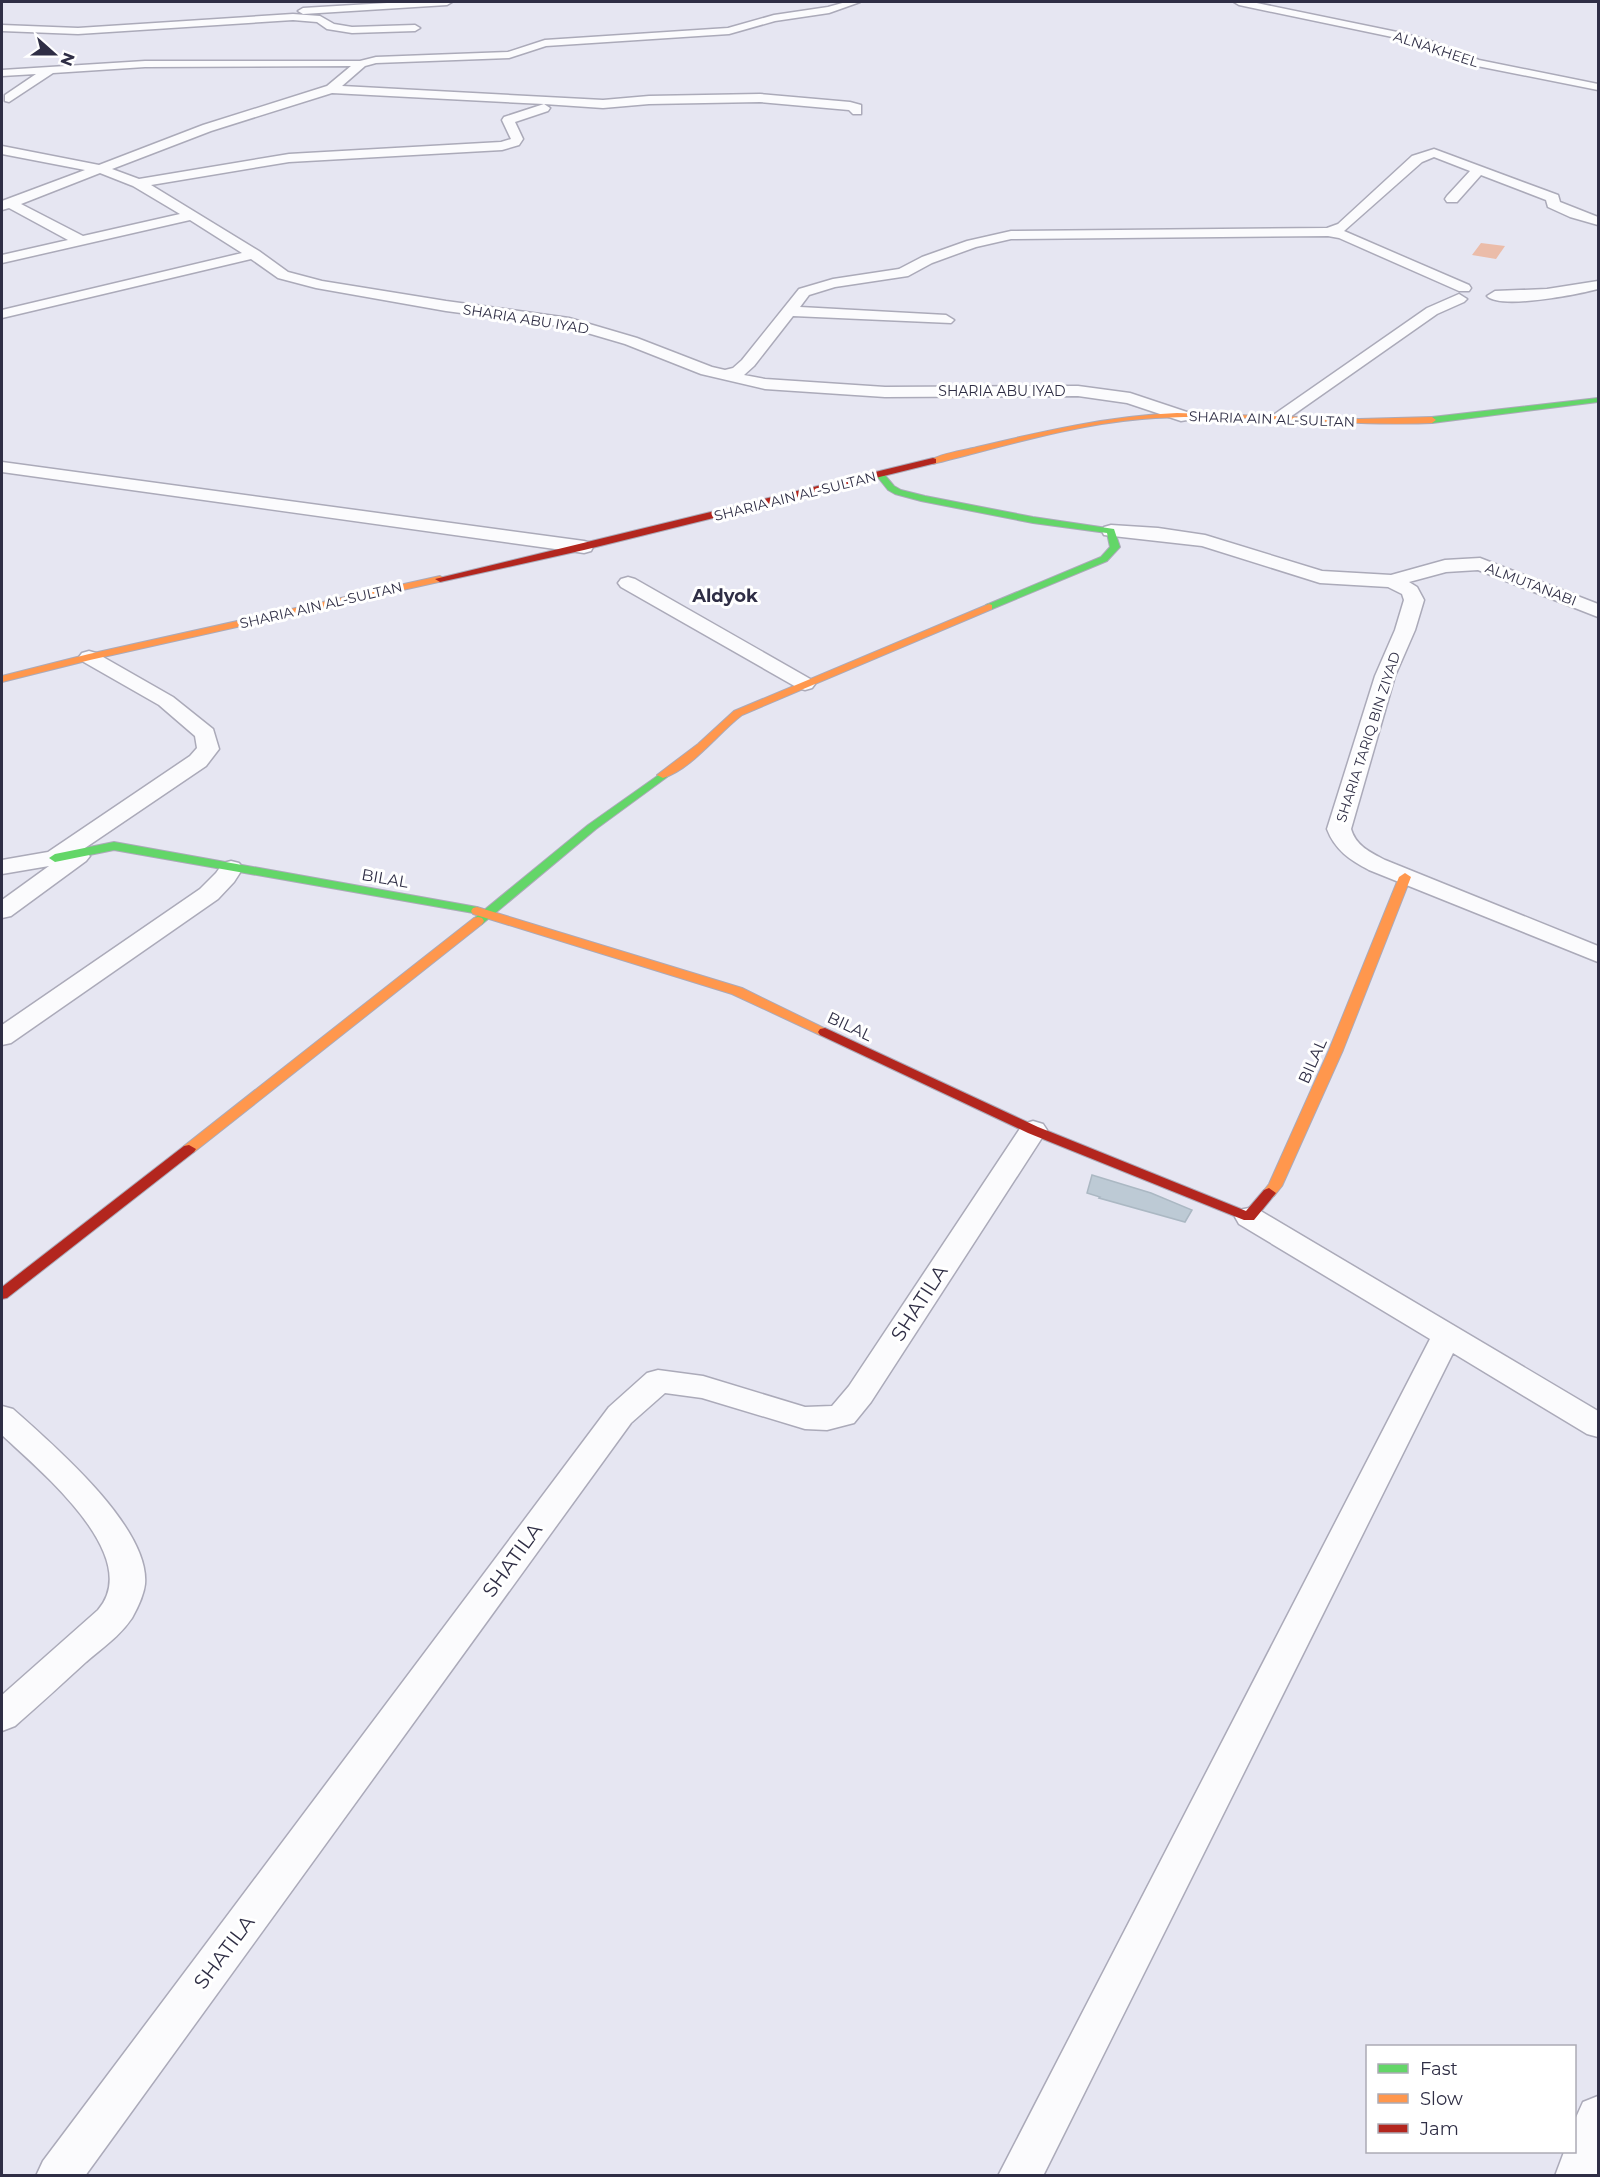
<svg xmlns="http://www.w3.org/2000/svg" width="1600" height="2177" font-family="Montserrat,sans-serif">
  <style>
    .green { fill: #ebbca9 }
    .building { fill: #bdcad5; stroke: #abb8c3; stroke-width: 1.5 }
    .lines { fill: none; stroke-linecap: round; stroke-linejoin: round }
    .street-casing { stroke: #abaab9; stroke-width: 3 }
    .fast-casing { stroke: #abaab9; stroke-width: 2 }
    .slow-casing { stroke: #abaab9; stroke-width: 2 }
    .jam-casing { stroke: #abaab9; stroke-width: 2 }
    .street { fill: #fbfbfd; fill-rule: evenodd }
    .fast { fill: #63d668; fill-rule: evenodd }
    .slow { fill: #ff974d; fill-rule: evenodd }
    .jam { fill: #b3261e; fill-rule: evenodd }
    .labels { text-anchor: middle; stroke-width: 6; stroke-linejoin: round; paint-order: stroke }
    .far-street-label { font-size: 14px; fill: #2f2e45; stroke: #fff }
    .street-label { font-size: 16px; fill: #2f2e45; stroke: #fff }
    .far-district-label { font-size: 18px; font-weight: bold; fill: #2f2e45; stroke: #fff }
    .near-street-label { font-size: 20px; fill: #2f2e45; stroke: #fff }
  </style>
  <rect width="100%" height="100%" fill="#e6e6f2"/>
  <path class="green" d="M1481 243 1505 246 1496 259 1472 255Z"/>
  <path class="building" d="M1092 1175 1151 1193 1192 1210 1185 1222 1099 1198 1100 1197 1087 1193Z"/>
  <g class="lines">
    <defs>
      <path id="street" d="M404 2H452L447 5 303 14 298 11 303 8Z
        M846 2H860L829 13 775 21 729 34 546 46 509 58 376 63 365 66 342 86 603 100 649 96 760 94 850 102 861 105V114H853L849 110 760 102 649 104 603 108 544 104 550 108 548 111 515 122 523 139 519 145 502 150 289 162 151 185 259 251 288 272 322 281 446 301 569 318 637 338 712 367 725 370 733 368 742 360 799 289 833 279 899 269 922 257 967 241 1011 231 1327 228 1338 224 1412 156 1434 149 1558 195 1560 202 1598 217V225L1570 217 1548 207 1546 200 1481 175 1457 202H1447L1445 199 1447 196 1470 171 1434 157 1422 162 1344 231 1469 285 1471 288 1469 291H1459L1339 238 1328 236 1011 239 976 247 932 263 908 276 835 287 809 295 800 307 946 315 954 320 951 323 793 316 754 366 744 375 765 379 885 387 1078 386 1130 393 1187 412 1189 416 1187 420 1181 421 1127 403 1078 396 885 397 765 389 701 374 625 344 567 327 446 311 316 288 278 278 251 259 2 318V310L242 253 190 220 2 263V255L68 240 9 208 2 210V201L85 170 2 154V146L99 165 203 125 327 86 351 66 145 67 53 73 9 102 5 101V95L36 74 2 76V70L145 61H360L376 57 508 52 545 40 728 28 774 15 828 7ZM332 93 544 104 504 117 502 120 511 139 501 142 289 154 139 179 112 169 211 131ZM100 173 133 186 180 214 83 236 21 204Z
        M1234 2H1252L1402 33 1428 40 1479 60 1598 84V90L1472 65 1420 44 1397 38 1239 5Z
        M293 14 320 16 334 24 352 27 415 25 420 28 415 31 352 33 327 29 317 22 293 20 78 34 2 31V25L78 28Z
        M1598 281V289C1579 294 1500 310 1487 296L1495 291 1547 289Z
        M1459 294 1467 299 1464 302 1437 314 1283 422H1271L1269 418 1427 308Z
        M2 462 584 541 591 543 593 547 591 551 584 553 2 472Z
        M1111 525 1158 528 1205 535 1322 571 1391 575 1445 560 1480 558 1598 604V617L1478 570 1446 572 1409 582 1417 587 1424 600 1415 630 1395 676 1351 829C1356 846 1370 852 1385 860L1598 946V962L1369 870C1350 860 1335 850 1327 829L1375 676 1395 630 1404 600 1402 594 1388 587 1320 583 1202 546 1104 535 1102 531 1104 527Z
        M628 577 635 579 812 680 815 684 812 688 805 690 798 688 621 587 618 583 621 579Z
        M89 651 96 653 173 697 213 729 219 749 206 766 82 850 90 856 86 861 11 916 2 918V900L49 866 2 874V860L48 852 190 756 197 748 195 736 159 705 82 661 79 657 82 653Z
        M231 861 239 863 243 868 234 882 218 899 11 1043 2 1045V1025L200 889 216 873 223 863Z
        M1033 1121 1043 1124 1047 1130 871 1402 854 1423 827 1430 805 1429 702 1398 665 1393 631 1423 85 2176H36L43 2161 609 1407 647 1373 658 1370 703 1376 805 1407 832 1406 849 1386 1023 1124Z
        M1249 1208 1259 1210 1598 1411V1437L1587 1434 1453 1353 1043 2176H998L1430 1339 1239 1224 1235 1217 1239 1210Z
        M2 1406 13 1409C52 1444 150 1527 145 1584 144 1594 137 1609 132 1618 120 1636 102 1648 86 1662 62 1684 39 1705 15 1726L2 1731V1695L98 1610C145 1556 38 1469 2 1435Z
        M1598 2096V2176H1555L1564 2152H1574V2122L1583 2102Z"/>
      <path id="fast" d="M1598 398V402L1432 423 1428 420 1432 417Z
        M877 473H883L894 486 901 490 925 496 1033 517 1114 529 1120 547 1107 561 992 609H986V605L1101 557 1110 547 1107 533 1033 523 921 501 895 494 888 490 876 475Z
        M663 772 667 773V777L596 829 482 924 478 925 472 921 479 914 114 850 55 862 49 858 55 854 114 842 477 907 483 911 588 825Z"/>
      <path id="slow" d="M1177 413 1359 419 1432 417 1436 420 1432 423C1335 427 1238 412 1142 419 1071 425 1002 447 933 464L929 461C941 453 962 451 977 447 1044 431 1109 416 1177 413Z
        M440 576 445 579 443 581 90 660 2 682V676L89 654Z
        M989 604 992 605V609L742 715C718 733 692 769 663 778L657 775 698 744 734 711Z
        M1405 873 1411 877 1343 1050 1282 1186 1274 1196H1264L1262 1193 1269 1184 1329 1050 1399 877Z
        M477 907 742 988 832 1032 830 1035H820L732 994 473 914 471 911 473 908Z
        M478 917 482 918 484 921 482 924 194 1152H184L182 1149 184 1146 474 918Z"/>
      <path id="jam" d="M933 458 936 459V463L584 550 440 582 435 579Z
        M825 1028 1038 1127 1246 1211 1264 1190 1269 1188 1276 1193 1254 1220H1244L1028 1133 820 1035 818 1032 820 1029Z
        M189 1145 196 1149 194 1152 7 1298 2 1299V1287L184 1146Z"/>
    </defs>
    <use href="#street" class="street-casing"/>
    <use href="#fast" class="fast-casing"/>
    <use href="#slow" class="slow-casing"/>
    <use href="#jam" class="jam-casing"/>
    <use href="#street" class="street"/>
    <use href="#fast" class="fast"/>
    <use href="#slow" class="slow"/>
    <use href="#jam" class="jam"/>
  </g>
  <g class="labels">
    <g class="far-street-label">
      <text transform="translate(1436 49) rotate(18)" y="5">ALNAKHEEL</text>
      <text transform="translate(526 319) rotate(9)" y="5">SHARIA ABU IYAD</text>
      <text x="1002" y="396">SHARIA ABU IYAD</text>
      <text transform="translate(1272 419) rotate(2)" y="5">SHARIA AIN AL-SULTAN</text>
      <text transform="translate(795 496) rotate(-14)" y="5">SHARIA AIN AL-SULTAN</text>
      <text transform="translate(1531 584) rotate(21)" y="5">ALMUTANABI</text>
      <text transform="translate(321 605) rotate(-13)" y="5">SHARIA AIN AL-SULTAN</text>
      <text transform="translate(1368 737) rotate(-72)" y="5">SHARIA TARIQ BIN ZIYAD</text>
    </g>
    <g class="street-label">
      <text transform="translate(385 878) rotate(10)" y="6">BILAL</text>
      <text transform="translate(850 1026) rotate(25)" y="6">BILAL</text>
      <text transform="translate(1312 1061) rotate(-66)" y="6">BILAL</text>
    </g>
    <g class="far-district-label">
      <text x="725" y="602">Aldyok</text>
    </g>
    <g class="near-street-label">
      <text transform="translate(919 1303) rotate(-57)" y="7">SHATILA</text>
      <text transform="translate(512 1560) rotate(-54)" y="7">SHATILA</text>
      <text transform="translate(224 1952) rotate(-53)" y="7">SHATILA</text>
    </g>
  </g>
  <rect width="1600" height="2177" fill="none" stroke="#2f2e45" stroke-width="6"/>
  <rect x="1366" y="2045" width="210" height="108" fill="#ffffff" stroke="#acabb5" stroke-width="1.5"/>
  <rect x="1378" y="2064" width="30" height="9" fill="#63d668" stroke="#acabb5" stroke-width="1.5"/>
  <text x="1420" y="2075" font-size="18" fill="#2f2e45">Fast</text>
  <rect x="1378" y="2094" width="30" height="9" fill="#ff974d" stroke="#acabb5" stroke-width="1.5"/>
  <text x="1420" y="2105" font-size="18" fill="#2f2e45">Slow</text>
  <rect x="1378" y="2124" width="30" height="9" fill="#b3261e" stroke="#acabb5" stroke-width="1.5"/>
  <text x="1420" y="2135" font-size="18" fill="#2f2e45">Jam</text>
  <g transform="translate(54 54) rotate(111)" stroke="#ffffff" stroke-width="4.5" paint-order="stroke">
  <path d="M0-4.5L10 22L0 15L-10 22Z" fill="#2f2e45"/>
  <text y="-9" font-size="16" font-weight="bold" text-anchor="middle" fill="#2f2e45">N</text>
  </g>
</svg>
